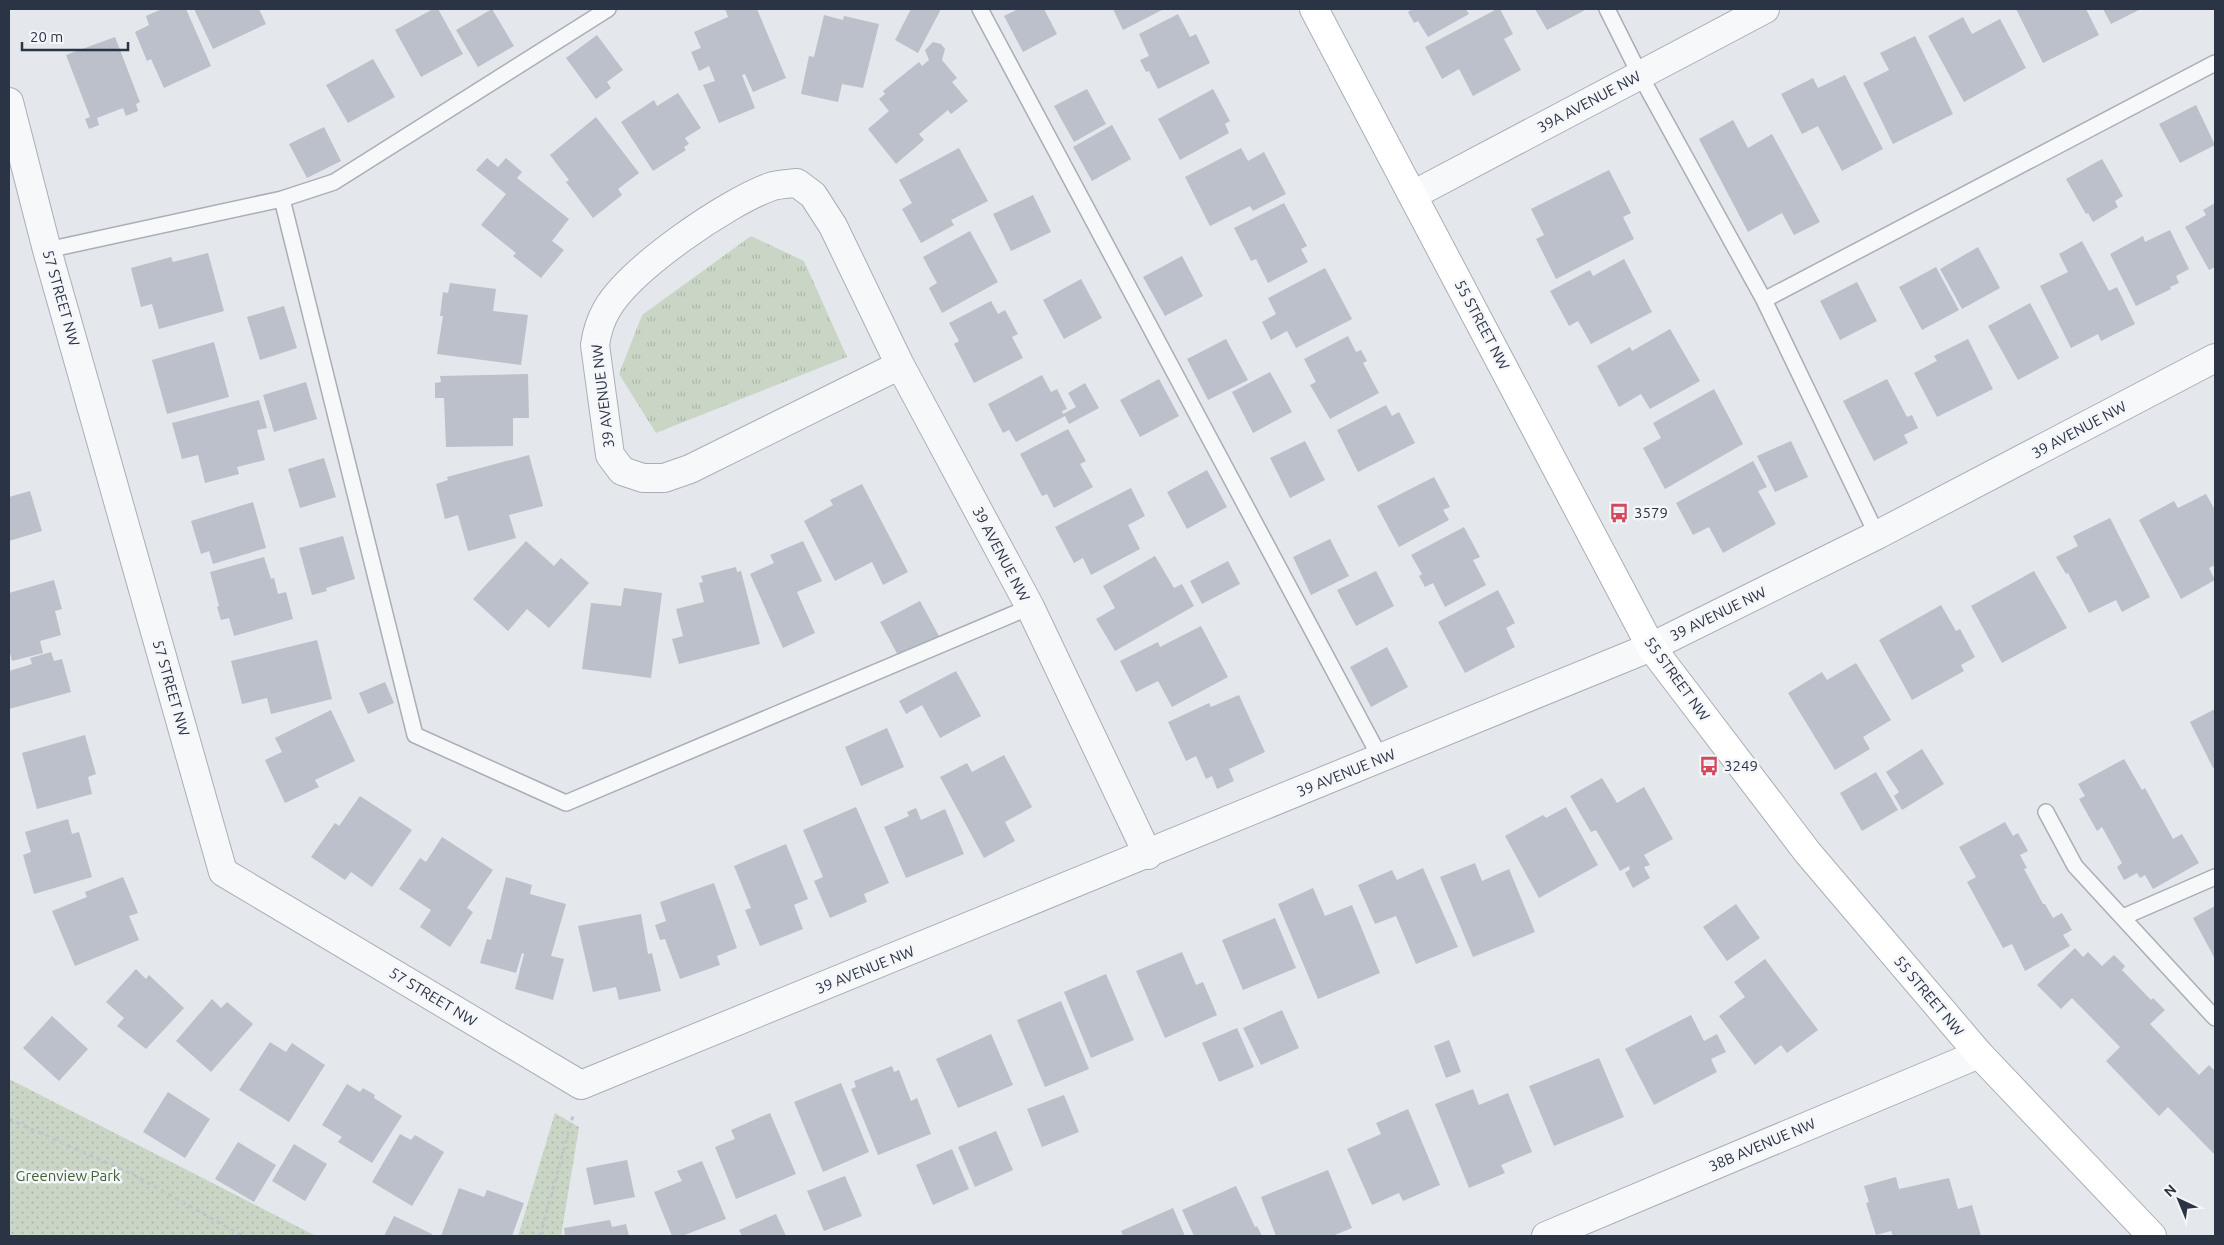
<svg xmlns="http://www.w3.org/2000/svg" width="2224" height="1245" font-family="Ubuntu,sans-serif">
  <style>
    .grass { fill: url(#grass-tufts) }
    .park { fill: url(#park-dots) }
    .building { fill: #bbc0ca }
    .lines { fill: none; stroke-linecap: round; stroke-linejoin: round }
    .lane-casing { stroke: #a9aeb7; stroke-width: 18 }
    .street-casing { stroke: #a9aeb7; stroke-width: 30 }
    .secondary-casing { stroke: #a9aeb7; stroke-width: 30 }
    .path { stroke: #c2c5cb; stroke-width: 3; stroke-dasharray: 4 4; stroke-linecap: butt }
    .lane { stroke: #f7f8fa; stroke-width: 15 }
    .street { stroke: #f7f8fa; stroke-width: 28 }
    .secondary { stroke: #fff; stroke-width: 28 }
    .labels { text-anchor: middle; stroke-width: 5; stroke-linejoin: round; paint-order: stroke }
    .street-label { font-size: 15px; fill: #2b3445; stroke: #f4f6f9 }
    .poi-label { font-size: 15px; fill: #2b3445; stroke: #f4f6f9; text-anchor: start }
    .park-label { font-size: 15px; fill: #3f6138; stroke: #f4f6f9 }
  </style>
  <defs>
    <pattern id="grass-tufts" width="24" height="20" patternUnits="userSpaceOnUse" patternTransform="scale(1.25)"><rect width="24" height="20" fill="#c9d6c5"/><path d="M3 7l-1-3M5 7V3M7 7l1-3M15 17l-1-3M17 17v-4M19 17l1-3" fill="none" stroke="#adb8ab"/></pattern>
    <pattern id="park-dots" width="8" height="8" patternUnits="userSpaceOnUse" patternTransform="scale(1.25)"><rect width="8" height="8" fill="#c9d6c5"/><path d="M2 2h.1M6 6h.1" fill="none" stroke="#adb8ab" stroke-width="1.8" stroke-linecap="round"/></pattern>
  </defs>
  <rect width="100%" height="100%" fill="#e4e7ec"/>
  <path class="grass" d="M751 236 804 261 847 357 656 433 619 374 642 315Z"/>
  <path class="park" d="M9 1079 316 1236H9Z
    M555 1113 579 1127 561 1236H518Z"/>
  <path class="building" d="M162 9H186L211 66 164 88 151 59 147 61 135 32 149 25 146 16Z
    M194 9H259L266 24 213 49Z
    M433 9H438L463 54 421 77 395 30Z
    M492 9 514 46 478 67 456 30Z
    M725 9H757L786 78 753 92 745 74 742 75 755 108 719 123 703 85 715 81 709 66 699 71 691 52 701 48 694 32 728 17Z
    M911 9H941L918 53 895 40Z
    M1018 9H1044L1057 34 1023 52 1004 16Z
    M1113 9H1164L1123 30Z
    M1412 9H1466L1469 14 1428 37 1418 21 1414 23 1408 12Z
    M1497 9H1500L1513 34 1504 39 1521 70 1473 96 1459 69 1442 79 1425 47Z
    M1535 9H1587L1547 30Z
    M2016 9H2086L2099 35 2043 63Z
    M2103 9H2141L2111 24Z
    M1178 14 1190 37 1196 34 1210 63 1158 89 1149 71 1146 72 1140 60 1149 56 1139 34Z
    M824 15 843 20 844 16 879 24 863 88 842 84 838 102 801 94 809 56 814 57Z
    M1963 17 1972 34 2000 19 2026 68 1964 102 1928 36Z
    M597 35 623 70 607 82 611 88 596 99 566 58Z
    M1915 36 1953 114 1893 144 1863 83 1889 70 1880 53Z
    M115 37 140 102 136 104 138 111 126 116 123 108 97 118 99 125 89 129 85 119 90 117 66 55Z
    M933 42 941 44 945 49 942 60 957 78 952 82 968 101 951 114 948 110 919 134 924 140 896 164 868 129 889 111 879 99 885 94 883 91 919 62 922 66 929 60 925 50Z
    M373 59 395 97 348 123 326 85Z
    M1845 75 1883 149 1842 171 1818 126 1802 134 1781 94 1813 78 1818 88Z
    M1087 89 1106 124 1074 142 1054 106Z
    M1213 89 1230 121 1225 124 1229 133 1180 160 1158 119Z
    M678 93 701 128 685 138 689 144 684 147 686 150 653 171 621 122 654 100 657 106Z
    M2196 105 2215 145 2180 163 2159 124Z
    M596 117 639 173 618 189 622 195 593 218 566 182 569 180 550 155Z
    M1733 120 1748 148 1772 134 1820 222 1794 235 1782 213 1748 232 1699 139Z
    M1112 125 1131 159 1092 181 1073 147Z
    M324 127 341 161 307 178 289 144Z
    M959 148 988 201 951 220 954 225 921 243 902 209 912 203 899 180Z
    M1241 148 1248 161 1264 152 1286 194 1253 211 1250 206 1210 226 1185 177Z
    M487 158 498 167 506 158 522 172 517 178 569 219 552 241 564 250 541 278 513 256 516 253 481 225 506 194 476 170Z
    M2102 159 2123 196 2115 201 2118 207 2093 222 2088 213 2086 214 2066 179Z
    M1609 170 1631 213 1623 217 1634 239 1556 279 1536 239 1544 235 1531 209Z
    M1033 195 1051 232 1011 251 993 214Z
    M1284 203 1307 246 1301 249 1308 262 1268 283 1256 259 1251 261 1234 228Z
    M2215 203V267L2209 270 2185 227 2206 215 2203 210Z
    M2170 230 2189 269 2176 276 2179 283 2170 287 2171 289 2136 306 2110 254 2143 236 2145 242Z
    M970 231 998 282 942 313 929 288 937 283 923 257Z
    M2082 241 2109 291 2117 287 2135 324 2101 341 2098 334 2071 348 2040 286 2068 272 2059 254Z
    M1978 247 2000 288 1962 309 1940 269Z
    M208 253 224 311 159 329 152 304 141 307 131 268 171 257 173 262Z
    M1182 256 1203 296 1165 316 1143 277Z
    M1624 259 1652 312 1591 344 1578 321 1569 326 1550 291 1590 270 1593 276Z
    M1936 267 1959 310 1922 330 1899 287Z
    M1325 268 1352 319 1296 348 1287 331 1271 340 1262 322 1276 314 1268 298Z
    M1081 279 1102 318 1064 339 1043 300Z
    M1857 282 1877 321 1840 340 1820 301Z
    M450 283 496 289 493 311 528 315 521 365 437 354 443 316H440L443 292 448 293Z
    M991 301 998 314 1005 310 1018 334 1012 337 1023 358 974 383 954 344 959 341 949 323Z
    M2030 303 2059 358 2018 380 1988 326Z
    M284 306 297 348 260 360 247 317Z
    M1670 329 1700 381 1650 409 1641 394 1619 407 1597 366 1630 347 1632 351Z
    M1348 336 1356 352 1361 350 1367 361 1363 363 1379 393 1330 419 1310 385 1316 382 1304 359Z
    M1226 339 1248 380 1208 400 1187 359Z
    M1968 339 1993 389 1937 417 1914 373 1937 361 1934 356Z
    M214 342 229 397 167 414 152 360Z
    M1270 372 1292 412 1253 433 1232 392Z
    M528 374 529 418H513V446L446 447 444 398H435V383L441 382 440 376Z
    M1042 375 1051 392 1057 389 1067 409 1062 411 1063 414 1076 407 1068 393 1085 383 1099 408 1069 424 1065 416 1016 442 1009 430 1003 433 988 404Z
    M1159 379 1179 416 1140 437 1120 400Z
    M1887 379 1907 417 1912 415 1918 428 1904 435 1908 443 1874 461 1843 401Z
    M306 382 317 419 274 432 263 395Z
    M1714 389 1743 444 1665 489 1643 448 1661 438 1653 423Z
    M259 400 267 428 257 430 265 460 237 467 239 474 205 483 198 455 182 459 172 423Z
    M1386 405 1392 416 1399 412 1415 443 1358 472 1337 430Z
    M1068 429 1086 461 1080 464 1093 487 1054 508 1047 494 1042 496 1020 454Z
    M1305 441 1325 480 1290 498 1270 458Z
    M1791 441 1808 477 1775 492 1757 456Z
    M529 455 543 506 509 515 516 538 468 551 458 515 445 519 436 484 448 480 447 477Z
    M324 458 336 497 300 508 288 469Z
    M1753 461 1767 487 1758 491 1776 524 1723 553 1709 527 1693 535 1676 503Z
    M1207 470 1227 507 1187 529 1167 492Z
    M1434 477 1450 507 1443 510 1449 520 1399 547 1377 506Z
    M862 484 908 572 883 585 872 562 835 581 804 521 833 505 830 500Z
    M1131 488 1145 516 1128 525 1140 549 1091 575 1083 558 1074 563 1055 527Z
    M30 491 42 531 9 541V497Z
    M2206 494 2215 510V565L2209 568 2215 580 2181 599 2139 520 2174 501 2178 508Z
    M253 502 266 548 213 564 209 551 201 554 191 521Z
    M2110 518 2150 597 2122 612 2116 600 2089 613 2068 573 2066 574 2056 557 2078 546 2073 536Z
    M1464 527 1480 557 1473 560 1486 585 1445 607 1433 583 1425 587 1419 576 1422 574 1411 555Z
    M343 536 355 579 326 588 327 591 312 595 299 548Z
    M1330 539 1349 576 1311 595 1293 557Z
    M526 541 554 566 561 558 589 583 549 628 527 609 508 631 473 599Z
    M803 541 822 581 797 592 815 633 783 648 750 574 774 563 770 555Z
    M1155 556 1174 588 1182 584 1194 606 1115 651 1096 619 1115 608 1103 586Z
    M264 557 271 579 274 578 278 594 286 592 293 619 234 636 229 618 221 620 217 607 219 606 210 572Z
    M1228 561 1240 584 1202 604 1190 581Z
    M736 567 737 572 741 571 760 644 679 664 672 639 683 636 676 609 704 602 699 583 703 582 701 576Z
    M1376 571 1394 606 1356 626 1337 590Z
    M2034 571 2067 628 2002 663 1971 606Z
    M54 580 62 609 55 611 61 635 40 641 43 653 12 661 9 649V593Z
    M624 588 662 593 651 678 582 669 591 603 621 606Z
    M1498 590 1515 623 1506 628 1515 647 1465 673 1438 622Z
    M920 601 940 638 900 659 880 622Z
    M1941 605 1956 631 1960 629 1975 657 1961 665 1964 671 1912 700 1879 640Z
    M1201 626 1228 677 1172 707 1158 681 1136 692 1120 661 1158 642 1160 647Z
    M317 640 332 699 271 714 267 698 242 704 231 661Z
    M1387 647 1408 687 1371 707 1350 667Z
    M51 652 54 661 62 659 71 692 9 709V671L32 664 30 658Z
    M1856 663 1891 720 1863 737 1870 749 1835 770 1788 693 1822 672 1827 680Z
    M956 671 981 716 940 738 922 705 906 714 899 701Z
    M385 682 394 703 368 714 359 693Z
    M1239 695 1265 752 1229 769 1234 781 1217 789 1212 776 1206 779 1196 756 1186 761 1168 722 1209 703 1211 707Z
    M2215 709V767L2213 768 2190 722Z
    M331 710 355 761 315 780 319 787 285 803 265 760 282 752 275 738Z
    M887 728 904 767 861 786 845 747Z
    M85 735 96 774 88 777 92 794 37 809 22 753Z
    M1922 749 1944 784 1902 810 1894 796 1899 792 1886 772Z
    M1004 755 1032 807 1005 822 1015 841 984 858 940 777 967 763 972 772Z
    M2124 759 2142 790 2145 788 2173 839 2182 834 2199 863 2153 889 2145 875 2140 878 2137 873 2124 880 2117 867 2122 863 2102 827 2097 831 2079 799 2085 796 2078 784Z
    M1876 772 1898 810 1862 831 1840 793Z
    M1602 778 1617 803 1644 787 1673 839 1644 855 1650 865 1644 867 1650 878 1633 888 1625 873 1630 869 1629 866 1620 871 1596 830 1591 832 1570 796Z
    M360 796 412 830 372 887 351 872 345 880 311 857 335 823 339 826Z
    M856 807 889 883 864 894 867 902 830 918 814 881 823 877 803 830Z
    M1566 807 1598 865 1539 898 1505 836 1543 815 1546 818Z
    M916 808 921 820 945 809 964 854 906 878 884 827 909 816 907 812Z
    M68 819 72 834 79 832 92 877 34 894 23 855 31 852 25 832Z
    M2005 822 2013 836 2018 833 2028 851 2020 855 2027 868 2024 869 2043 904H2045L2053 918 2062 913 2072 930 2063 935 2070 946 2025 971 2012 944 2003 948 1967 882 1976 877 1959 847Z
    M442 837 493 870 467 908 473 912 450 947 420 927 431 910 399 889 420 858 426 862Z
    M786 844 808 899 794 905 803 929 760 946 745 910 751 908 734 866Z
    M1475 863 1482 881 1509 869 1535 932 1473 957 1440 877Z
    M1423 868 1458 947 1416 964 1396 916 1375 924 1358 885 1392 870 1397 880Z
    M123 877 138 913 129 916 139 940 75 966 52 911 87 897 85 892Z
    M506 877 532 885 530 894 566 904 551 956 564 959 553 1000 515 989 524 954 522 953 516 973 480 963 487 939 491 940Z
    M714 883 737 948 717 956 720 965 680 979 665 939 660 940 655 925 666 921 660 902Z
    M1313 888 1325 916 1352 905 1380 973 1318 999 1278 904Z
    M1736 904 1760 938 1727 961 1703 927Z
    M2215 906V959L2193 918Z
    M641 914 648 954 652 953 661 991 619 1000 616 987 593 992 578 926Z
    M1275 918 1296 968 1243 990 1222 940Z
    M2075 948 2083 957 2088 952 2102 966 2114 955 2125 966 2122 970 2151 1000 2153 998 2165 1010 2150 1024 2199 1075 2209 1065 2215 1071V1155L2168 1107 2159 1116 2106 1061 2120 1047 2072 998 2061 1009 2037 985Z
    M1182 952 1196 985 1203 982 1217 1015 1165 1038 1136 971Z
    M1765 959 1818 1030 1787 1053 1781 1045 1755 1065 1719 1016 1745 997 1734 982Z
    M136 969 146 979 149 975 184 1008 146 1049 117 1026 124 1018 106 1002Z
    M1106 974 1134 1040 1091 1058 1064 992Z
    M212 999 221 1008 227 1002 253 1024 211 1072 176 1041Z
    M1061 1001 1089 1069 1045 1087 1017 1020Z
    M1282 1010 1299 1048 1261 1065 1243 1028Z
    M1691 1015 1704 1041 1717 1034 1726 1052 1711 1059 1717 1072 1654 1105 1625 1049Z
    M52 1016 88 1049 59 1081 23 1048Z
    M1237 1028 1254 1067 1219 1082 1202 1043Z
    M991 1034 1013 1085 958 1108 936 1059Z
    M1449 1040 1461 1072 1446 1078 1434 1046Z
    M270 1042 286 1052 292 1043 325 1065 289 1122 239 1090Z
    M1599 1058 1624 1117 1554 1146 1529 1086Z
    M892 1066 894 1072 899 1070 911 1101 917 1098 931 1134 878 1155 851 1089 856 1087 854 1081Z
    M841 1083 869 1152 823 1172 794 1102Z
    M347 1084 360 1092 363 1088 375 1095 374 1098 402 1116 372 1163 338 1142 342 1137 322 1125Z
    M1473 1089 1479 1105 1508 1093 1532 1152 1501 1165 1505 1173 1469 1188 1435 1104Z
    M168 1092 210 1119 185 1158 143 1132Z
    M1064 1095 1079 1132 1042 1147 1027 1109Z
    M1408 1109 1440 1185 1403 1201 1399 1193 1372 1205 1347 1149 1381 1134 1376 1123Z
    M770 1113 796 1174 736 1199 715 1147 735 1139 731 1130Z
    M996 1131 1013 1170 975 1187 958 1147Z
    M400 1134 411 1140 415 1135 444 1152 412 1206 372 1182Z
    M238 1142 276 1165 254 1202 215 1179Z
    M294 1144 327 1164 305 1201 272 1181Z
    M952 1149 969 1189 933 1205 916 1165Z
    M627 1160 635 1197 594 1205 586 1168Z
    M702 1161 726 1219 682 1236H672L654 1192 682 1181 677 1171Z
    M1328 1170 1352 1228 1332 1236H1276L1261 1197Z
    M845 1176 862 1216 824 1231 807 1191Z
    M1896 1177 1899 1189 1949 1178 1958 1209 1972 1205 1981 1236H1893L1891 1231 1876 1235 1866 1203 1869 1202 1864 1186Z
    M1236 1186 1255 1227 1257 1226 1262 1236H1194L1182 1210Z
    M459 1188 484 1197 487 1190 524 1203 512 1236H441Z
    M1173 1208 1185 1236H1123L1121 1231Z
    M776 1214 786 1236H742L739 1230Z
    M394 1216 432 1234 431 1236H384Z
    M610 1220 612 1227 626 1224 629 1236H565L564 1228Z"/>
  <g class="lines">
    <defs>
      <path id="lane" d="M980 9 1381 759
        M1607 9 1640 75 1764 300 1877 535
        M282 199 415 735 566 803 1030 607
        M47 250 282 199 334 182 608 9
        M1764 300 2215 63
        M2046 812 2075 866 2215 1018
        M2123 917 2215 877"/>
      <path id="street" d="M9 102 47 250 223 872 581 1085 1651 647 1877 535 2215 358
        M1413 195 1765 9
        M900 365 690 469 664 478H643L622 471 610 455 595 345C597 331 600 321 607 309 631 268 726 203 770 187 778 184 788 184 797 183L813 195 833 226 900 365 1030 607 1148 855
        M1546 1236 1979 1054"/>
      <path id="secondary" d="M1314 9 1651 647 1808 853 1979 1054 2152 1236"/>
    </defs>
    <use href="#lane" class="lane-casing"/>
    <use href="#street" class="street-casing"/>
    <use href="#secondary" class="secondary-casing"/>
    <path class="path" d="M9 1119 134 1175 243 1236
      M540 1236 573 1116"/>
    <use href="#lane" class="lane"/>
    <use href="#street" class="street"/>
    <use href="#secondary" class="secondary"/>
  </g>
  <defs>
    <symbol id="bus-bare" viewBox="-9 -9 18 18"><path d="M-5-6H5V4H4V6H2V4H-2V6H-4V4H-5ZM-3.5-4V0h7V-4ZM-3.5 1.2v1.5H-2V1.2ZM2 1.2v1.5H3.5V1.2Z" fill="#d1495b" stroke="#f4f6f9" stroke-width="2.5" paint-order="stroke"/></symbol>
  </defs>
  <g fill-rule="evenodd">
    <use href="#bus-bare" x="1605" y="499" width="28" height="28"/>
    <use href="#bus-bare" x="1695" y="752" width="28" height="28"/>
  </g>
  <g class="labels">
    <g class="street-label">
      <text transform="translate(1589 102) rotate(-28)" y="5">39A AVENUE NW</text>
      <text transform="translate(61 298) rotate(74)" y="5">57 STREET NW</text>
      <text transform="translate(1482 325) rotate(62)" y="5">55 STREET NW</text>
      <text transform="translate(603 396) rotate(-97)" y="5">39 AVENUE NW</text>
      <text transform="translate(2079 430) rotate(-28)" y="5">39 AVENUE NW</text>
      <text transform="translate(1001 554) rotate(62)" y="5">39 AVENUE NW</text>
      <text transform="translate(1718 614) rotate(-26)" y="5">39 AVENUE NW</text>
      <text transform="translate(1677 679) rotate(54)" y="5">55 STREET NW</text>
      <text transform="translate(171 688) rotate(74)" y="5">57 STREET NW</text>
      <text transform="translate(1346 773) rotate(-22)" y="5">39 AVENUE NW</text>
      <text transform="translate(865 970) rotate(-22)" y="5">39 AVENUE NW</text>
      <text transform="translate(1929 996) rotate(50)" y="5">55 STREET NW</text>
      <text transform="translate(433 997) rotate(31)" y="5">57 STREET NW</text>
      <text transform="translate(1762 1145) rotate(-23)" y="5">38B AVENUE NW</text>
    </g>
    <g class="poi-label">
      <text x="1634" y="518">3579</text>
      <text x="1724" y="771">3249</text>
    </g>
    <g class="park-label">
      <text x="68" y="1181">Greenview Park</text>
    </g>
  </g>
  <rect width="2224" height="1245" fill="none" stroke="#2b3445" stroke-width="20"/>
  <g transform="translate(2179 1200) rotate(316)" stroke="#f4f6f9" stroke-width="4" paint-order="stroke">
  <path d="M0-4L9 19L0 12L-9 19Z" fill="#2b3445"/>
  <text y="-8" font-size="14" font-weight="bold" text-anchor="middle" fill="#2b3445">N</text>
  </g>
  <path d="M22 42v8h106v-8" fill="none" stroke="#2b3445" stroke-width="2.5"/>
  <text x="30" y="42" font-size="15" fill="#2b3445" stroke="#f4f6f9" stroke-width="4" paint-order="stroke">20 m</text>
</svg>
